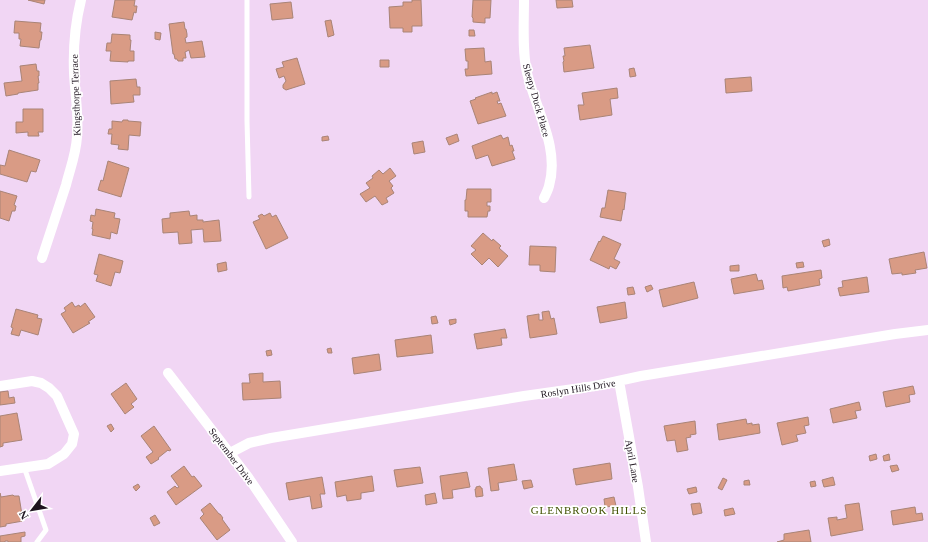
<svg xmlns="http://www.w3.org/2000/svg" width="928" height="542" font-family="Georgia,serif">
  <style>
    .building { fill: #d99b85; stroke: #a98477 }
    .lines { fill: none; stroke-linecap: round; stroke-linejoin: round }
    .service { stroke: #fff; stroke-width: 5 }
    .minor { stroke: #fff; stroke-width: 10 }
    .labels { text-anchor: middle; stroke-width: 3.5; stroke-linejoin: round; paint-order: stroke }
    .street-label { font-size: 10px; fill: #1d131e; stroke: #fff }
    .neighbourhood-label { font-size: 11px; letter-spacing: 1px; fill: #405100; stroke: #fff }
  </style>
  <rect width="100%" height="100%" fill="#f1d6f4"/>
  <path class="building" d="M28 0H45L44 4Z
    M115 0H135L134 6H137L136 13 134 12 132 20 112 17Z
    M412 0H421L422 26H412V32H403V28H390L389 7 403 6V2H412Z
    M473 0H491L490 18H485V23L473 22V18L472 17Z
    M556 0H572L573 7 557 8Z
    M291 2 293 18 272 20 270 4Z
    M331 20 334 35 328 37 325 21Z
    M15 21 41 23 40 32H42L41 40H40L39 48 20 46 21 39H19V33H14Z
    M184 22 185 29H186L187 34V37L185 38 186 43 202 41 205 57 191 58 189 50 185 52 186 58H183V61H178L177 59H175L174 54H173L169 24Z
    M469 30H474L475 36H469Z
    M155 32 161 33 160 40 155 39Z
    M112 34 130 35V40H131L130 51H134V61H128V62L110 61 111 51H106L107 43H111Z
    M590 45 594 68 564 72 563 62 564 61 563 56H565L564 48Z
    M484 48 485 62 491 61 492 74 466 76 465 69H468V61H466L465 49Z
    M297 58 305 84 286 90 283 88V85L286 81 284 76 279 78 276 69 284 67 282 62Z
    M380 60H389V67H380Z
    M36 64 37 71H39V76H38L39 83H38V90L18 93V94L6 96 4 83 22 81 20 66Z
    M634 68 636 76 630 77 629 69Z
    M751 77 752 91 726 93 725 79Z
    M136 79 137 87H140V95H133L134 102 111 104 110 81Z
    M617 88 618 98 610 99 612 115 580 120 578 105H584L582 93Z
    M492 92V94L497 92 500 101H497L498 104 501 103 506 116 478 124 470 101 476 99 475 98Z
    M23 109H43V132H38L39 136H28V132L16 133V122H23Z
    M123 120H128V121L141 122 140 136 129 135 128 150 118 149 119 145 111 144 112 134H108L109 129H112V121L122 122Z
    M457 134 459 141 449 145 446 138Z
    M501 135 503 139 508 137 510 146 512 145 514 151H512L515 159 492 166 488 155 476 159 472 146Z
    M328 136 329 140 322 141V137Z
    M423 141 425 152 414 154 412 143Z
    M9 150 40 160 36 172 31 171 27 182 0 174V165L5 166Z
    M108 161 129 168 121 197 98 190 101 180 103 181Z
    M390 168 396 176 389 181 393 186 391 188 394 193 386 198 388 202 382 205 375 196 366 202 360 194 370 188 366 183 373 178 372 176 379 170 383 174Z
    M467 189H491V202H487V206H490V211H488L487 217H468V211H465V200H466Z
    M608 190 626 193 624 210 623 209 621 221 600 217 602 208H605Z
    M0 191 17 196 14 205 16 206 15 211H12L9 221 0 218Z
    M96 209 115 213 114 218 120 219 117 234 111 232 110 239 92 235 93 229H92L93 222 90 221 91 215 95 216Z
    M189 211 190 216 197 215V220H203V222L219 220 221 241 204 242 203 229 191 230 192 243 179 244 178 232 163 233 162 219 170 218V213Z
    M270 213 272 217 276 215 288 238 266 249 253 222 260 219 258 216 262 214 264 216Z
    M483 233 492 241 493 239 501 246 499 248 508 256 498 267 489 258 482 265 471 254 476 250 471 246Z
    M603 236 621 244 614 259 620 262 616 269 610 266 609 269 590 260 599 241 600 242Z
    M829 239 830 245 824 247 822 241Z
    M530 246 556 247 555 272 540 271V265H529Z
    M924 252 927 268 915 270 916 273 902 275V273L892 274 889 259Z
    M99 254 123 261 120 273 115 272 111 286 96 281 98 275 94 274Z
    M226 262 227 270 218 272 217 264Z
    M803 262 804 267 797 268 796 263Z
    M739 265V271H730V266Z
    M821 270 822 278 819 279 820 285 788 291 787 287 783 288 782 276Z
    M756 274 758 281 762 280 764 289 734 294 731 279Z
    M867 277 869 292 840 296 838 288 843 287 842 281Z
    M694 282 698 298 663 307 659 290Z
    M651 285 653 289 647 292 645 287Z
    M633 287 635 294 628 295 627 288Z
    M72 302 75 307 79 305 80 307 85 303 95 317 88 322 90 323 73 333 61 314 66 311 64 308Z
    M625 302 627 318 600 323 597 307Z
    M16 309 38 315 37 318 42 319 38 335 21 330 19 336 11 334 13 328 11 327Z
    M549 311 551 319 554 318 557 334 530 338 527 316 539 314V320H543L542 312Z
    M436 316 438 323 432 324 431 317Z
    M456 319V323L450 325 449 320Z
    M505 329 507 338H501L502 345 477 349 474 334Z
    M431 335 433 353 397 357 395 340Z
    M331 348 332 353H328L327 349Z
    M271 350 272 355 267 356 266 351Z
    M379 354 381 370 354 374 352 358Z
    M263 373V382L280 381 281 398 243 400 242 383H250L249 374Z
    M126 383 137 399 131 404 134 407 125 414 111 394Z
    M913 386 915 394 909 395 910 402 886 407 883 392Z
    M8 391 9 398 14 397 15 403 0 405V392Z
    M859 402 861 410 855 411 857 418 833 423 830 409Z
    M17 413 22 440 3 443V446L0 447V416Z
    M808 417 809 425 804 426 806 433 796 435 798 441 782 445 777 423Z
    M746 419 747 424 752 423V425L759 424 760 433 719 440 717 424Z
    M695 421 696 434 690 435 691 437 686 438 688 450 677 452 675 440 667 441 664 426Z
    M111 424 114 429 111 432 107 426Z
    M154 426 171 450 169 451 168 450 158 458 159 459 151 464 146 457 153 452 141 436Z
    M876 454 877 459 870 461 869 456Z
    M889 454 890 460 884 461 883 456Z
    M610 463 612 479 576 485 573 469Z
    M514 464 517 480 498 483 499 490 491 491 488 468Z
    M897 465 899 470 892 472 890 466Z
    M184 466 192 477 194 476 202 486 176 505 167 492 175 486 177 488 179 487 171 476Z
    M420 467 423 483 397 487 394 470Z
    M467 472 470 487 452 490 453 498 443 499 440 476Z
    M372 476 374 491 361 493V499L347 501 346 495 337 497 335 482Z
    M322 477 325 494H320L322 507 312 509 310 496 289 500 286 483Z
    M833 477 835 485 824 487 822 480Z
    M723 478 727 480 722 490 718 488Z
    M531 480 533 487 524 489 522 481Z
    M749 480 750 485H744V481Z
    M815 481 816 486 811 487 810 482Z
    M138 484 140 487 136 491 133 487Z
    M480 486 481 488H482L483 496 476 497 475 489H476V487Z
    M696 487 697 492 689 494 687 489Z
    M0 493 1 497 13 495 14 496H19L23 521 6 524V526L0 527Z
    M435 493 437 503 426 505 425 495Z
    M614 497 616 506 605 507 604 499Z
    M210 503 219 514H220L223 518 222 519 230 530 217 540 200 518 204 514 201 510Z
    M700 503 702 513 693 515 691 504Z
    M859 503 863 530 831 536 828 518 837 517V520L847 518 845 505Z
    M915 507 916 514 922 513 923 520 893 525 891 511Z
    M733 508 735 514 725 516 724 510Z
    M155 515 160 523 154 526 150 518Z
    M809 530 811 542H777L784 540V534Z
    M25 532V536L21 537V542H8V541H5V542H0V536Z"/>
  <g class="lines">
    <path class="service" d="M247 0V121L249 197
      M24 467 46 530 37 542"/>
    <path class="minor" d="M524 0C524 23 522 51 527 73 536 110 560 148 549 186 548 190 546 194 544 198
      M42 258C50 234 58 210 66 185 70 169 76 154 77 137 79 116 75 94 74 73 73 49 75 24 81 0
      M168 373 248 477 292 542
      M619 381 638 487 646 542
      M0 386 32 381 41 383 49 388 57 396 74 434 72 444 64 454 48 464 0 471
      M230 453 249 443 271 438 524 396 595 386 641 376 895 334 928 330"/>
  </g>
  <g class="labels">
    <g class="street-label">
      <text transform="translate(75 95) rotate(-92)" y="4">Kingsthorpe Terrace</text>
      <text transform="translate(537 100) rotate(74)" y="4">Sleepy Duck Place</text>
      <text transform="translate(578 388) rotate(-9)" y="4">Roslyn Hills Drive</text>
      <text transform="translate(232 456) rotate(53)" y="4">September Drive</text>
      <text transform="translate(633 461) rotate(80)" y="4">April Lane</text>
    </g>
    <g class="neighbourhood-label">
      <text x="589" y="514">GLENBROOK HILLS</text>
    </g>
  </g>
  <g transform="translate(32 510) rotate(239)" stroke="#ffffff" stroke-width="3" paint-order="stroke">
  <path d="M0-3L7 15L0 10L-7 15Z" fill="#1d131e"/>
  <text y="-6" font-size="11" font-weight="bold" text-anchor="middle" fill="#1d131e">N</text>
  </g>
</svg>
